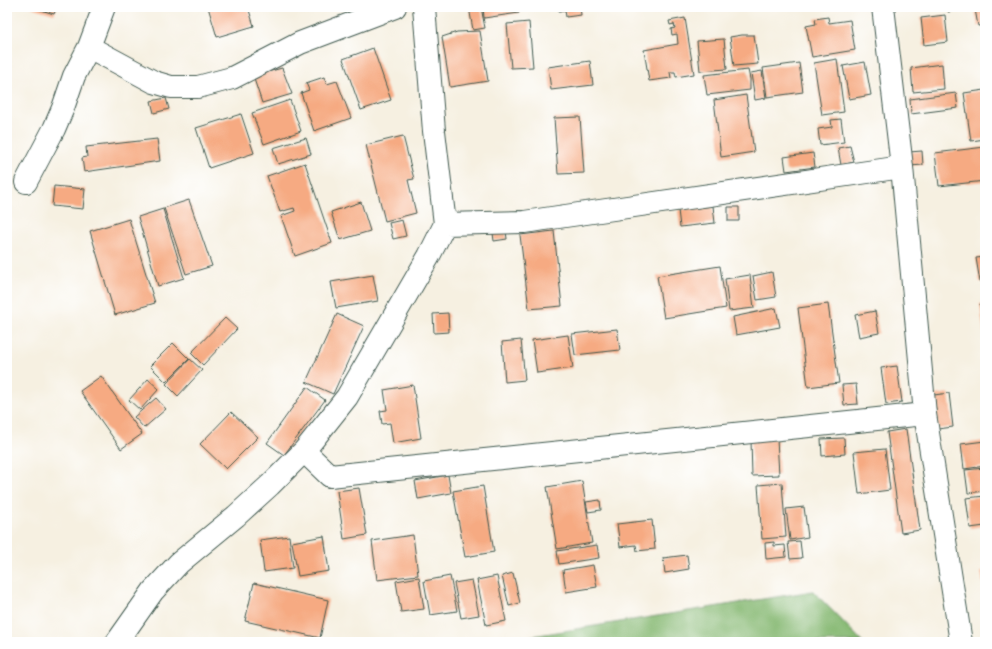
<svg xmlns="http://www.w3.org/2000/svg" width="992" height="649" font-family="Sriracha,sans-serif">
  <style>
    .forest { fill: #88ba74; stroke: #547c54 }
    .building { fill: #f6aa82 }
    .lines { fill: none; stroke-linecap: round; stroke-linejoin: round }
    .minor-casing { stroke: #3f584e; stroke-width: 24 }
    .minor { stroke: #fff; stroke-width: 22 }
  </style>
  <rect width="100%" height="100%" fill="#fff"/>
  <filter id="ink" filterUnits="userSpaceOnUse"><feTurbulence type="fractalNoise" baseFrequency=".025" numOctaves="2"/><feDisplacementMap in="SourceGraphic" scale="8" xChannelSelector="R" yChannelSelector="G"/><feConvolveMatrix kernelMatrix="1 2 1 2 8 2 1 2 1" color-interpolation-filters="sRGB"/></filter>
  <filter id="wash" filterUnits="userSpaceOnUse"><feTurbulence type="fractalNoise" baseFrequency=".012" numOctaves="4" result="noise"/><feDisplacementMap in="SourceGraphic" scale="16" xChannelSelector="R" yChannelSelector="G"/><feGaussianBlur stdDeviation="0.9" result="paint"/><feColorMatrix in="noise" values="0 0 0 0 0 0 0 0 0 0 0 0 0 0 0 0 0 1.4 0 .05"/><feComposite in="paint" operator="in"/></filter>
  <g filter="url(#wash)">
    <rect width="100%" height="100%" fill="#f6f0e1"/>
    <path class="forest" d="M813 591 863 642H495Z"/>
    <g id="blocks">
      <path class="building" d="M31 7H57L54 14Z
        M208 7H248L254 26 217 37Z
        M469 7H481L485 28 473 30Z
        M483 7H519V13L484 18Z
        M558 7H580L581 15 566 17 565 10 559 11Z
        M948 7H971L972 9 948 12Z
        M985 7V25L978 26 975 9Z
        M945 15 948 42 924 45 921 18Z
        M828 17 829 23 850 20 855 50 812 57 806 26 816 24 815 19Z
        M685 18 694 74 676 77 675 72H670L671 78 649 81 644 50 678 44 677 34 672 35 671 29 675 28 674 24 670 25 669 21Z
        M529 22 533 67 511 68 507 24Z
        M480 31 488 81 450 87 442 37 457 32Z
        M742 35H754L758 64 734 66 730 37Z
        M724 39 727 69 700 71 697 41Z
        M373 48 391 100 361 110 343 59Z
        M837 59 844 112 822 115 814 63Z
        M590 61 593 85 551 90 548 67Z
        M865 62 871 95 849 99 843 66Z
        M799 63 803 92 767 97 763 68Z
        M942 64 944 89 913 92 911 68Z
        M282 68 292 94 262 103 253 76Z
        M748 70 750 79V90L707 95 704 75Z
        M762 71 766 98 755 100 751 73Z
        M324 77 327 84 337 81 351 118 314 131 301 93 309 90 306 83Z
        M985 90V139L971 141 964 93Z
        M956 93 958 108 911 114 910 99Z
        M746 95 754 152 721 157 714 100Z
        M166 98 169 109 154 113 151 101Z
        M290 100 301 131 264 144 252 113Z
        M241 114 254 153 209 168 196 128Z
        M580 117 584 173 558 174 554 118Z
        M841 119 844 142 820 145 818 129 832 127 831 120Z
        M403 136 414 179 408 180 416 213 385 221 366 145Z
        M306 138 311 154 278 164 273 148Z
        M157 139 160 161 84 172 82 158 87 157 86 147Z
        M850 146 854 162 841 165 838 148Z
        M985 147V181L939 186 935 153Z
        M922 151 923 165 910 166 909 152Z
        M813 153 815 167 786 171 784 157Z
        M305 163 332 243 295 256 281 216 295 211 294 208 280 212 267 176Z
        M54 186 85 189 83 209 52 206Z
        M189 200 212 266 186 274 164 208Z
        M361 202 370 231 340 240 331 212Z
        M713 206 715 223 680 227 678 210Z
        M728 207H739V221H728Z
        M163 209 184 278 158 286 138 217Z
        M129 219 155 303 115 315 90 231Z
        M402 220 406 236 393 239 389 223Z
        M506 231 507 239 494 241 493 233Z
        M554 231 562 306 529 309 520 235Z
        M985 257V281L980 282 976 258Z
        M720 266 726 308 664 318 657 276Z
        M772 272 776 297 757 300 753 276Z
        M373 275 378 301 336 308 331 282Z
        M750 275 754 308 729 311 725 279Z
        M985 303V334H984L980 304Z
        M828 304 839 383 808 387 798 308Z
        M776 308 780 327 736 335 733 317Z
        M875 311 879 333 859 337 855 315Z
        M448 313 449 332 434 333 433 314Z
        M337 314 364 326 333 394 306 382Z
        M225 318 237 329 203 365 191 353Z
        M617 329 620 350 575 355 572 334Z
        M568 335 573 368 537 373 532 340Z
        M521 340 525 380 505 382 502 342Z
        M173 343 189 359 166 382 150 366Z
        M190 359 202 370 178 396 166 384Z
        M897 366 902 402 886 404 881 368Z
        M101 376 142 434 121 449 80 391Z
        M148 379 159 389 140 410 129 400Z
        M856 384 858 404 844 405 842 385Z
        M413 385 421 438 393 443 390 423 382 424 380 411 387 410 384 390Z
        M307 387 325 400 284 455 267 443Z
        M949 393 953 427 938 429 934 395Z
        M156 398 166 409 144 428 134 417Z
        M231 412 258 437 226 469 200 444Z
        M906 429 920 530 901 533 887 432Z
        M844 438 845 454 822 456 821 439Z
        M777 439 779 475 752 476 751 440Z
        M985 441V466L964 469 961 444Z
        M885 449 890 490 859 494 854 452Z
        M985 468V491L968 493 965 470Z
        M448 475 451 493 418 499 415 481Z
        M582 481 592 543 557 549 547 487Z
        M782 483 786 537 762 539 758 485Z
        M483 486 494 552 465 557 453 491Z
        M359 488 367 535 344 539 337 491Z
        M985 496V526L970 528 966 498Z
        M600 500 601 510 588 512 586 502Z
        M804 507 808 537 790 540 786 509Z
        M652 520 655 549 637 551 636 545 620 547 617 524Z
        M413 535 418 575 377 580 372 541Z
        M289 536 293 568 264 572 260 540Z
        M324 536 329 571 298 576 292 542Z
        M800 541 802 558 790 559 788 542Z
        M774 542V546L785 545 786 557 766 559 765 543Z
        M597 545 599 558 559 564 557 551Z
        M687 555 689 569 665 573 663 558Z
        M593 565 597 587 566 592 563 570Z
        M981 571H985V589H984Z
        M513 573 520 603 509 606 502 576Z
        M450 576 457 611 430 615 424 581Z
        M497 576 506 621 486 625 477 580Z
        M419 577 424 609 401 612 396 581Z
        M472 580 479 615 461 618 454 583Z
        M254 583 328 600 320 638 245 621Z"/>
    </g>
  </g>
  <g filter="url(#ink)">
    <use href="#blocks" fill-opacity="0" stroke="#3f584e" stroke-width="1"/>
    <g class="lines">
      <defs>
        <path id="minor" d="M883 7 902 167 925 414 961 642
          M89 47 154 82 171 87H198L232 78 300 43 395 7
          M26 182 54 129 63 108 74 76 89 47 104 7
          M445 224 524 222 902 167
          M304 451 330 476 925 414
          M117 642 153 591 179 563 236 516 270 485 304 451 347 397 429 256 445 224 434 131 424 7"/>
      </defs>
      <use href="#minor" class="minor-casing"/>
      <use href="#minor" class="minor"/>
    </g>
  </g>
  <rect width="992" height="649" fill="none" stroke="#fff" stroke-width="24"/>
</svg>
